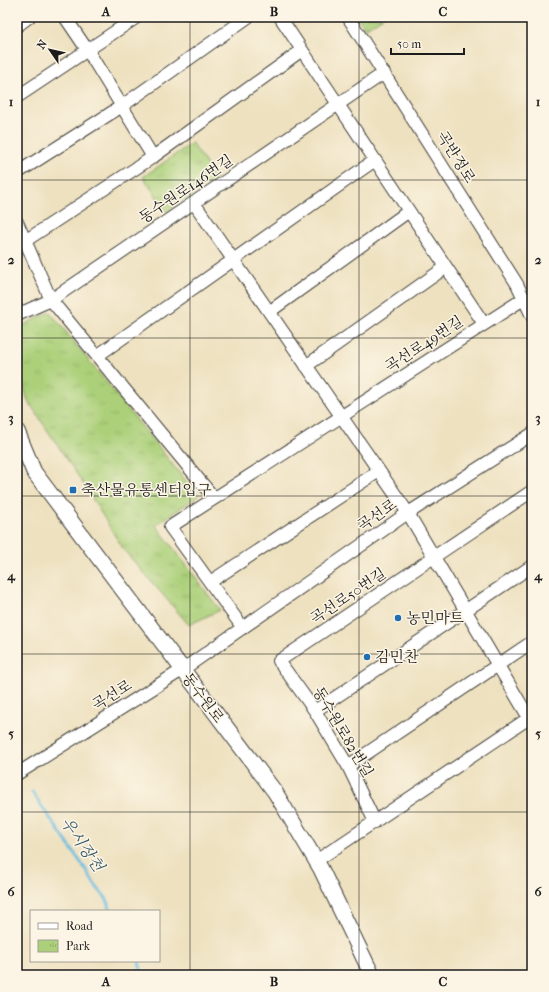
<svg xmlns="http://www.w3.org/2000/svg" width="549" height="992" font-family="'IM FELL French Canon','Noto Serif KR',serif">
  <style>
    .park { fill: url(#park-tufts); stroke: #64764a }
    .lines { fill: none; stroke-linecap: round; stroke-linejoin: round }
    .stream { stroke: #64bbe1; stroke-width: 3 }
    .minor-casing { stroke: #3c3a35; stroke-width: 14 }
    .major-casing { stroke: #3c3a35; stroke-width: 17 }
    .minor { stroke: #fff; stroke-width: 12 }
    .major { stroke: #fff; stroke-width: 15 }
    .grid { fill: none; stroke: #1c1c1c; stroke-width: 1; stroke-opacity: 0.55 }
    .poi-dot { fill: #1f6fb2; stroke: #fcf5e5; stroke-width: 1.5 }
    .labels { text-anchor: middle; stroke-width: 3; stroke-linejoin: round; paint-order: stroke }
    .street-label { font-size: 15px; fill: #1c1c1c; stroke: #fcf5e5 }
    .poi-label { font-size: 15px; fill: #1c1c1c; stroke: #fcf5e5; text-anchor: start }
    .water-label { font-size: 16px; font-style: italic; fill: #395c6b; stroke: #fcf5e5 }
    .neatline { fill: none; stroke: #1c1c1c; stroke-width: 1.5 }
    .grid-label { font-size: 13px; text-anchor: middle; font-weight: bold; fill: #1c1c1c }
  </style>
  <defs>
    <pattern id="park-tufts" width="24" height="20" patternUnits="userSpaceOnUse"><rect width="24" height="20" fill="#abd079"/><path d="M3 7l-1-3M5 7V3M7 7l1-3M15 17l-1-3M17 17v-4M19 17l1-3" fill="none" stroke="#93b268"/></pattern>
  </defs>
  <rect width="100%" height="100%" fill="#fcf5e5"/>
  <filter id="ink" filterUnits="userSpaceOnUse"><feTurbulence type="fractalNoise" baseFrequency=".025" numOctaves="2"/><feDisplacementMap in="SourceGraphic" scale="8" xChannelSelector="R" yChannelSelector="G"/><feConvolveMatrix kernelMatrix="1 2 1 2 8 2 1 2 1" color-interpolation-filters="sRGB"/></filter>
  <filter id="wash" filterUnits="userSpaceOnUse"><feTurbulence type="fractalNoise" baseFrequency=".012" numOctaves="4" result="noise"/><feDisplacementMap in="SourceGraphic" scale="16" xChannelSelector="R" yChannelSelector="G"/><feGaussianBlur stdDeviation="0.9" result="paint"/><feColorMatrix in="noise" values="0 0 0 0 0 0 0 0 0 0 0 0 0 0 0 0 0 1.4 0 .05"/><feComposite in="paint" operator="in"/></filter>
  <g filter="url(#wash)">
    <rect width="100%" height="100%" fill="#eee1c0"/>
    <path class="park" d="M358 17H383L365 29Z
      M192 143 217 180 167 212 143 177Z
      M50 312 198 496 156 525 220 610 189 625 123 549 84 485 28 401 17 363V328Z"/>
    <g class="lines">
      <path class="stream" d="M32 792 86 870 95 885 106 898 111 911
        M139 961 141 970 143 975"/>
    </g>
  </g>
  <g filter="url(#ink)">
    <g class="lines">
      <defs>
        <path id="minor" d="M65 17 88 51 153 157
          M280 17 484 324
          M348 17 517 284 532 316
          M17 26 29 17
          M17 97 137 17
          M17 173 122 106 248 17
          M194 203 408 513 532 723
          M17 222 51 300 214 498
          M25 241 153 157 302 50
          M269 312 409 211
          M17 315 51 300 384 73
          M97 356 375 160
          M306 366 446 267
          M210 582 379 471
          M243 628 170 527 525 298
          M315 711 532 566
          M348 766 532 642
          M17 774 182 670 402 517 532 434
          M375 822 348 766 315 711 279 661 532 491
          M316 861 532 716"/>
        <path id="major" d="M17 431 34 472 275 792 321 869 372 975"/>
      </defs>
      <use href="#minor" class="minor-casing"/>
      <use href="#major" class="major-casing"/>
      <use href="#minor" class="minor"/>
      <use href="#major" class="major"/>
    </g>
  </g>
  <path class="grid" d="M190 17V975M359 17V975M17 180H532M17 338H532M17 496H532M17 654H532M17 812H532"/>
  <g class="poi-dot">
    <rect x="69" y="486" width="8" height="8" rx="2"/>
    <circle cx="398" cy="618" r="4"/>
    <circle cx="367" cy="657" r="4"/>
  </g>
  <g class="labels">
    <g class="street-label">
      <text transform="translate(456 157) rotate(58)" y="5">곡반정로</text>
      <text transform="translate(186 189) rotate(-34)" y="5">동수원로146번길</text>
      <text transform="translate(424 344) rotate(-33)" y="5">곡선로49번길</text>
      <text transform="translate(377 515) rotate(-35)" y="5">곡선로</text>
      <text transform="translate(348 596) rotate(-34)" y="5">곡선로50번길</text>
      <text transform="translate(112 695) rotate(-32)" y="5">곡선로</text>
      <text transform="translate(203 698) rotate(53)" y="5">동수원로</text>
      <text transform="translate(343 732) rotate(59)" y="5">동수원로82번길</text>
    </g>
    <g class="poi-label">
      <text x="81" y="495">축산물유통센터입구</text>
      <text x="406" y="623">농민마트</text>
      <text x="375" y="662">김민찬</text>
    </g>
    <g class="water-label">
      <text transform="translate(83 844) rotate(55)" y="6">우시장천</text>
    </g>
  </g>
  <rect width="549" height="992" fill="none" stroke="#fcf5e5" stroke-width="44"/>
  <rect x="30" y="910" width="130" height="52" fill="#fcf5e5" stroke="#a29e95"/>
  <rect x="38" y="923" width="20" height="6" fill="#ffffff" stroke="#a29e95"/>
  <text x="66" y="930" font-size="12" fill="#1c1c1c">Road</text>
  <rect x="38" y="940" width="20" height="12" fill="url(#park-tufts)" stroke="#a29e95"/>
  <text x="66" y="950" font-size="12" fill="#1c1c1c">Park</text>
  <g transform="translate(50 50) rotate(304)" stroke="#fcf5e5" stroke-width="3" paint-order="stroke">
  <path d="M0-3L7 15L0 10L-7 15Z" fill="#1c1c1c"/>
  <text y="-6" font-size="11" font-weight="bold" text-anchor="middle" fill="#1c1c1c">N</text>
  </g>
  <path d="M391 48v6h73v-6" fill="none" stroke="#1c1c1c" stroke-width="2"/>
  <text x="397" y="48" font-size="12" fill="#1c1c1c" stroke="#fcf5e5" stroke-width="3" paint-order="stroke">50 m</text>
  <rect x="22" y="22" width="505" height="948" class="neatline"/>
  <g class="grid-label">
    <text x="106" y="16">A</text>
    <text x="274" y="16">B</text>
    <text x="443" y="16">C</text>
    <text x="11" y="106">1</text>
    <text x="538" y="106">1</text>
    <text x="11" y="264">2</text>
    <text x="538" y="264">2</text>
    <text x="11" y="422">3</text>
    <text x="538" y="422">3</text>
    <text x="11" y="580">4</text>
    <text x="538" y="580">4</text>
    <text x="11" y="738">5</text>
    <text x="538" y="738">5</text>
    <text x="11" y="896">6</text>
    <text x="538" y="896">6</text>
    <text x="106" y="986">A</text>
    <text x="274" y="986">B</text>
    <text x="443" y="986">C</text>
  </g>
</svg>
